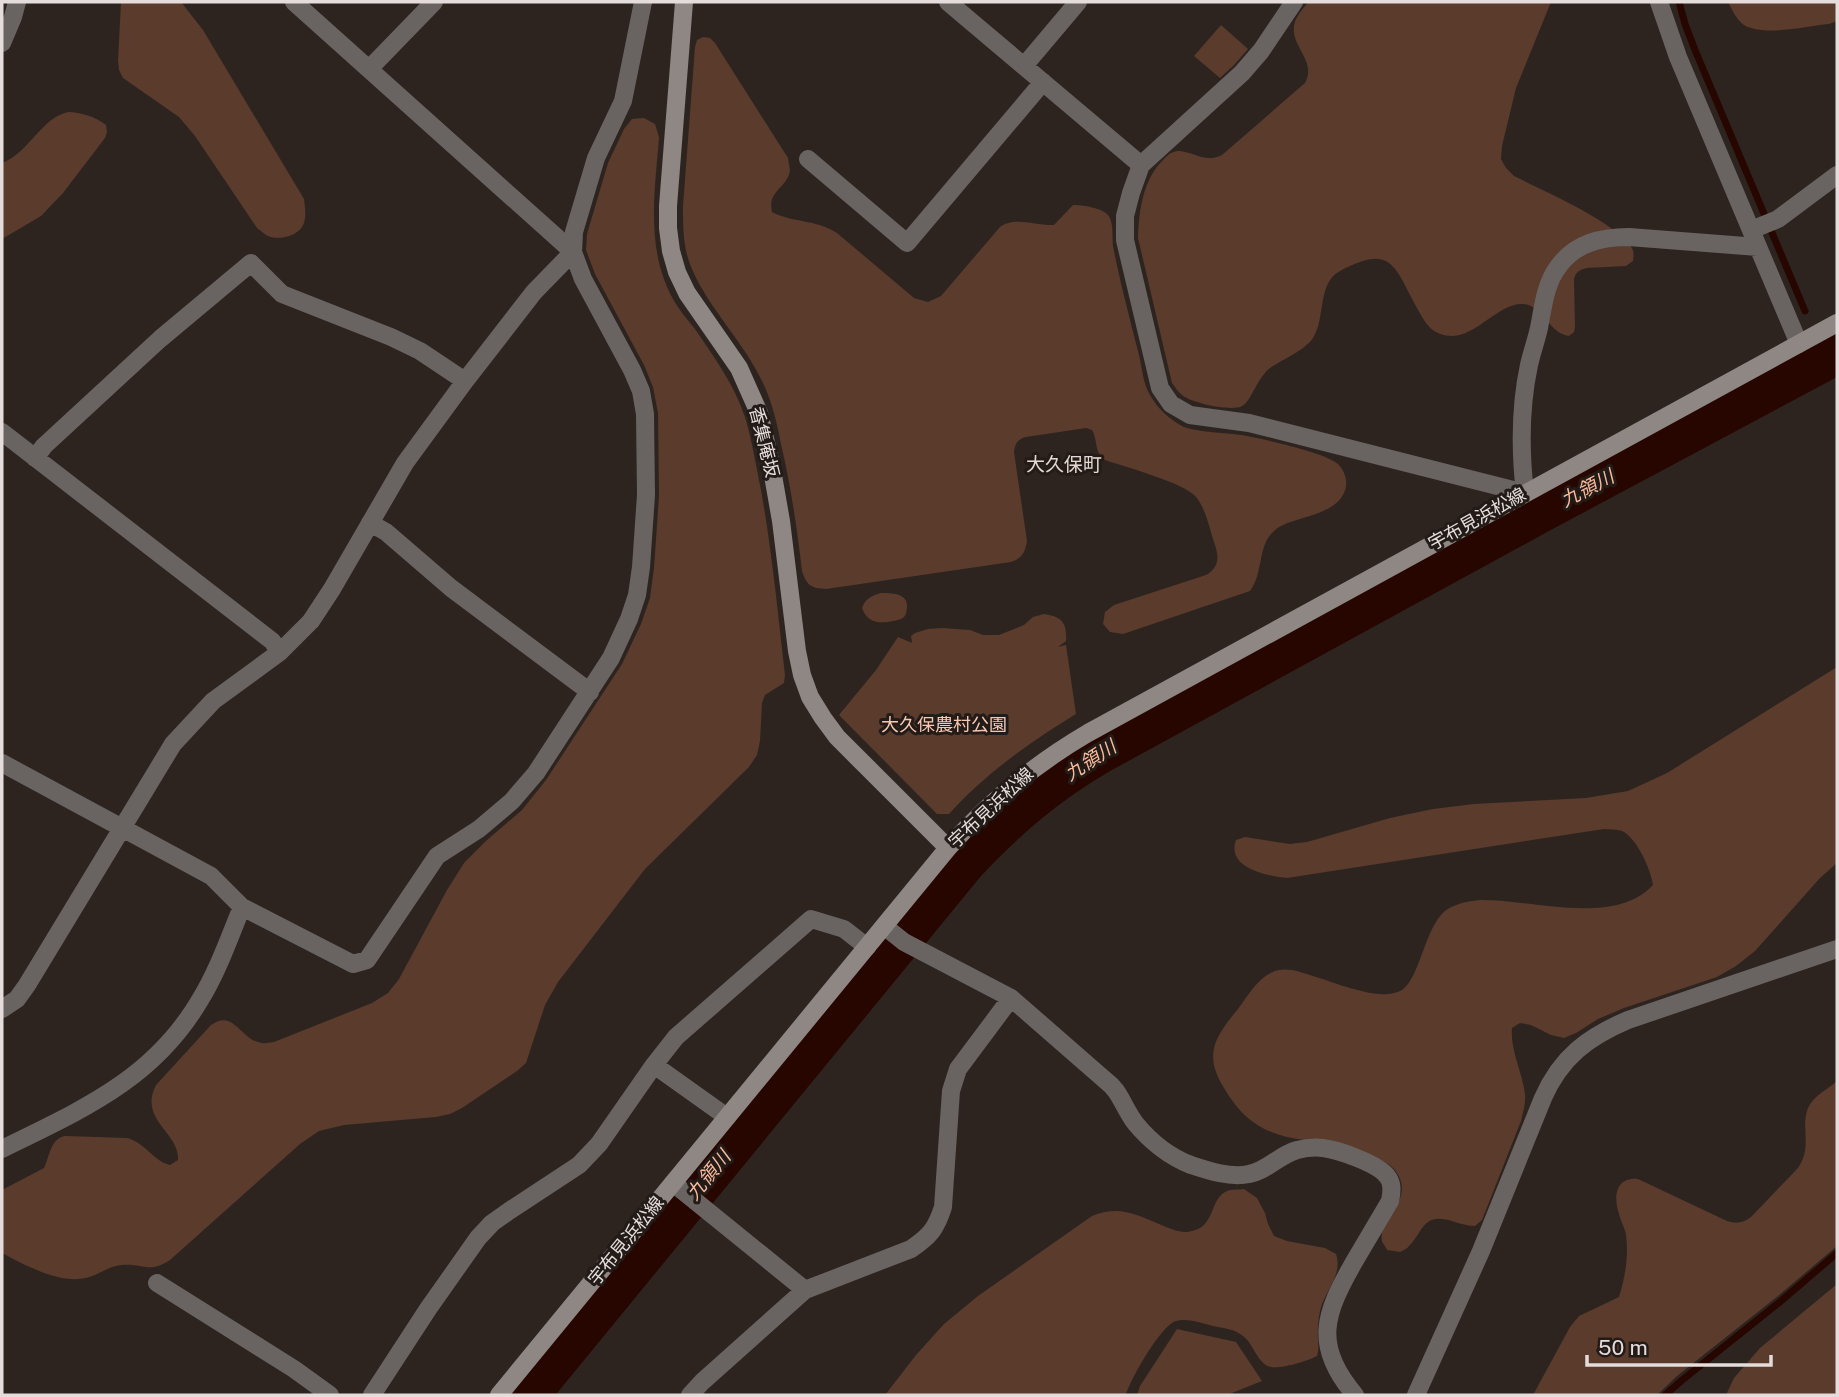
<svg xmlns="http://www.w3.org/2000/svg" width="1839" height="1397" font-family="'Public Sans','Noto Sans JP',sans-serif">
  <style>
    .green { fill: #5a3b2c }
    .lines { fill: none; stroke-linecap: round; stroke-linejoin: round }
    .stream { stroke: #270600; stroke-width: 7 }
    .river { stroke: #270600; stroke-width: 44 }
    .street { stroke: #696462; stroke-width: 18 }
    .secondary { stroke: #8e8784; stroke-width: 18 }
    .labels { text-anchor: middle; stroke-width: 6; stroke-linejoin: round; paint-order: stroke }
    .street-label { font-size: 18px; fill: #e4dddb; stroke: #231b17 }
    .park-label { font-size: 18px; fill: #f8c7b1; stroke: #231b17 }
    .neighbourhood-label { font-size: 19px; fill: #e4d8d2; stroke: #231b17 }
    .water-label { font-size: 19px; font-style: italic; fill: #fbba9d; stroke: #231b17 }
  </style>
  <rect width="100%" height="100%" fill="#2d2420"/>
  <path class="green" d="M121 2H181L203 30 304 199C305 208 307 219 302 227 295 237 277 241 266 235 263 233 260 230 257 228L195 136 179 117 123 78 119 70 118 61Z
    M1308 2H1551L1516 88 1502 146 1501 159 1506 168 1514 176C1546 192 1609 219 1630 245 1634 250 1634 254 1633 261L1626 266 1587 268C1579 270 1576 272 1574 279L1575 327 1574 332 1569 336C1549 334 1544 306 1523 304 1495 302 1469 350 1436 332 1427 327 1422 317 1417 308 1394 266 1392 243 1340 271 1317 283 1326 318 1313 338 1304 351 1283 359 1270 368 1257 378 1251 402 1242 406 1232 412 1191 403 1182 395 1178 392 1175 387 1172 383L1138 238C1139 210 1143 178 1165 158 1170 153 1173 151 1180 151 1195 153 1207 163 1222 155L1305 83C1317 61 1291 47 1294 26 1295 17 1303 9 1308 2Z
    M1728 2H1837V21L1829 24C1806 26 1764 37 1744 25 1737 20 1732 10 1728 2Z
    M1221 25 1248 49 1234 65 1220 78 1194 56Z
    M703 37 710 38 715 43 788 158C788 159 790 169 790 170 788 188 767 190 772 212 793 223 815 219 837 233L914 298 928 302 941 296 1000 227C1015 216 1036 226 1054 225L1073 205C1083 205 1102 208 1108 215 1114 222 1112 238 1113 246 1120 283 1130 319 1139 355 1142 367 1143 384 1150 395 1158 409 1170 420 1184 427 1198 432 1226 433 1242 435 1259 438 1327 453 1338 464 1345 471 1349 483 1344 493 1332 519 1288 515 1272 533 1258 547 1263 574 1250 591L1123 634 1110 632 1103 624 1105 612 1114 605 1206 575C1220 567 1219 556 1214 542 1209 527 1206 509 1196 497 1185 483 1125 467 1105 460 1094 453 1098 440 1092 430L1086 428 1026 437C1018 439 1015 443 1014 452L1027 541C1025 553 1022 558 1011 562L826 589C811 588 807 586 802 571 797 529 791 486 781 444 777 423 772 402 763 383 744 342 709 309 692 269 683 249 683 228 683 206L695 47 697 40Z
    M68 112C80 112 96 117 106 125L107 132 105 138 63 193 41 216 2 239V163C29 153 41 118 68 112Z
    M644 118 655 124 659 137C655 192 645 248 673 299 679 310 687 319 695 329 714 357 734 384 745 417 752 440 756 466 761 490 772 551 778 614 785 675L784 683 765 695 762 703 760 741 757 755 749 767 645 869 558 982 545 1005 526 1063 517 1071 462 1108 450 1114 436 1117 344 1125 319 1131 300 1144 170 1260C149 1274 143 1263 122 1265 108 1266 99 1275 86 1278 59 1284 25 1265 2 1253V1190L44 1168C50 1156 50 1139 65 1136L127 1138C146 1143 153 1161 170 1165L178 1160C180 1132 138 1120 156 1085L211 1025C234 1008 241 1041 262 1043 266 1044 270 1042 274 1042L372 1003 388 993 399 979 447 890 464 863 487 840 522 810 546 780 622 664 641 624 650 598 654 568 659 496 658 413 653 387 644 365 595 274 586 250 587 234 608 163 624 129 632 119Z
    M881 593C891 593 908 593 907 607 907 610 906 615 904 617 900 620 898 620 893 621 880 624 867 623 862 608 866 598 871 596 881 593Z
    M1044 614C1063 617 1067 623 1066 641L1058 647 1066 645 1076 714C1030 742 985 774 949 814H937L839 715 876 670 898 637 912 643 911 636 915 633 928 629 942 628 970 630 983 635H999L1024 625 1033 617Z
    M1837 667V863L1820 878 1755 951 1736 966 1717 977 1624 1008 1598 1019 1576 1033 1564 1038 1551 1035 1531 1025 1520 1023 1512 1028C1510 1050 1522 1071 1525 1094 1526 1103 1523 1112 1521 1121L1482 1220 1475 1226C1463 1226 1453 1220 1442 1219 1422 1217 1421 1235 1409 1246 1407 1249 1403 1250 1400 1252L1387 1250C1387 1249 1382 1242 1382 1241 1377 1220 1415 1201 1397 1173 1391 1163 1380 1160 1371 1156 1361 1152 1351 1146 1341 1144 1329 1141 1316 1142 1304 1140 1266 1135 1244 1122 1224 1088 1203 1054 1215 1037 1238 1009 1249 994 1260 974 1279 970 1290 968 1300 972 1310 975 1330 981 1367 996 1387 994 1391 994 1399 992 1402 990 1420 978 1425 927 1445 911 1454 904 1468 901 1480 900 1531 899 1614 927 1653 885 1651 870 1637 838 1622 831 1617 829 1609 830 1604 829L1287 878C1267 876 1226 868 1236 840L1245 837 1290 844 1307 842 1390 818 1433 809 1474 804 1586 798 1628 791 1667 773Z
    M1837 1081V1246L1778 1296 1677 1376 1657 1395H1533L1570 1327 1579 1316 1619 1297C1625 1278 1629 1255 1626 1235 1625 1228 1621 1222 1619 1214 1613 1196 1616 1177 1638 1179L1727 1221C1737 1224 1743 1223 1751 1217L1798 1168C1813 1146 1800 1128 1808 1108 1813 1096 1828 1089 1837 1081Z
    M1244 1189 1257 1198 1265 1213 1268 1224 1274 1236 1287 1241 1325 1248 1336 1254C1343 1276 1325 1290 1320 1311 1319 1316 1318 1323 1318 1328 1317 1338 1320 1346 1317 1356 1308 1361 1281 1369 1271 1367 1257 1364 1254 1344 1243 1336 1235 1329 1223 1328 1213 1326 1201 1323 1187 1318 1176 1321 1161 1325 1130 1380 1126 1395H885L916 1355 944 1324 978 1296 1092 1216C1120 1204 1139 1216 1166 1227 1174 1230 1184 1234 1192 1231 1216 1226 1209 1199 1227 1191 1231 1189 1239 1190 1244 1189Z
    M1837 1284V1395H1726L1734 1378 1760 1348Z
    M1177 1329 1236 1342 1262 1381 1227 1395H1137L1140 1386Z"/>
  <g class="lines">
    <path class="stream" d="M1679 2 1685 24 1695 50 1805 311
      M1829 351 1832 355
      M1665 1395 1681 1381 1781 1301 1837 1253"/>
    <path class="river" d="M527 1395 964 862C1006 817 1046 783 1099 752L1536 513 1837 352"/>
    <path class="street" d="M948 2 1141 165
      M1294 2 1261 51 1242 73 1141 165 1131 193 1125 216V240L1160 388 1171 404 1190 415 1249 423 1525 493C1520 450 1520 407 1529 365 1532 352 1536 341 1539 328 1543 308 1545 284 1558 267 1575 243 1601 237 1629 237L1758 247
      M1659 2 1678 57 1799 344
      M2 43 13 17 17 2
      M1024 66 1078 2
      M369 69 434 2
      M808 159 907 243 1043 82
      M1751 230 1778 219 1837 175
      M2 432 272 641 280 652
      M35 458 44 446 160 339 251 263 282 294 391 337 420 351 465 381
      M370 523 386 532 451 588 590 692
      M2 763 211 876 242 907 353 964 367 960 437 856 479 829 512 801 536 773 611 658 629 619 637 595 641 567 646 495 645 414 641 391 632 370 583 279 573 252 574 232 596 158 623 101 643 2
      M884 926 904 942 1011 998 1105 1080C1109 1083 1113 1087 1116 1091 1123 1101 1128 1114 1136 1124 1150 1141 1170 1157 1191 1165 1209 1171 1231 1178 1249 1174 1267 1171 1279 1155 1297 1150 1305 1148 1315 1147 1323 1148 1339 1150 1378 1164 1387 1176 1393 1183 1392 1192 1390 1201 1378 1221 1366 1242 1354 1262 1325 1313 1312 1345 1355 1395
      M2 1009 17 999 27 985 173 744 213 701 280 652 311 621 332 589 405 463 465 381 534 292 573 252 294 2
      M654 1065 727 1117
      M2 1149C81 1110 153 1080 200 1000 218 971 229 938 242 907
      M673 1183 805 1290
      M157 1283 294 1369 330 1395
      M372 1395 428 1309 478 1238 492 1223 509 1211 579 1165 599 1144 654 1065 676 1037 811 919 844 929 867 947
      M690 1395 702 1382 805 1290 911 1249C930 1236 936 1229 943 1207L951 1091 958 1069 1011 998
      M1416 1395 1481 1251 1543 1098C1561 1057 1588 1037 1628 1020L1837 949"/>
    <path class="secondary" d="M684 2 668 206V228L671 251 677 272 687 293 739 368 759 413 771 464 781 521 797 651 802 675 810 697 823 718 837 737 948 848
      M499 1395 948 848C989 802 1035 764 1088 733L1837 323"/>
  </g>
  <g class="labels">
    <g class="street-label">
      <text transform="translate(764 442) rotate(76)" y="6">香集庵坂</text>
      <text transform="translate(1477 519) rotate(-29)" y="6">宇布見浜松線</text>
      <text transform="translate(991 808) rotate(-43)" y="6">宇布見浜松線</text>
      <text transform="translate(626 1241) rotate(-51)" y="6">宇布見浜松線</text>
    </g>
    <g class="park-label">
      <text x="944" y="731">大久保農村公園</text>
    </g>
    <g class="neighbourhood-label">
      <text x="1064" y="471">大久保町</text>
    </g>
    <g class="water-label">
      <text transform="translate(1587 488) rotate(-28)" y="7">九領川</text>
      <text transform="translate(1090 760) rotate(-33)" y="7">九領川</text>
      <text transform="translate(708 1175) rotate(-51)" y="7">九領川</text>
    </g>
  </g>
  <rect width="1839" height="1397" fill="none" stroke="#e4dddb" stroke-width="7"/>
  <path d="M1587 1355v10h184v-10" fill="none" stroke="#e4dddb" stroke-width="3.5"/>
  <text x="1598" y="1355" font-size="21" fill="#e4dddb" stroke="#231b17" stroke-width="5" paint-order="stroke">50 m</text>
</svg>
